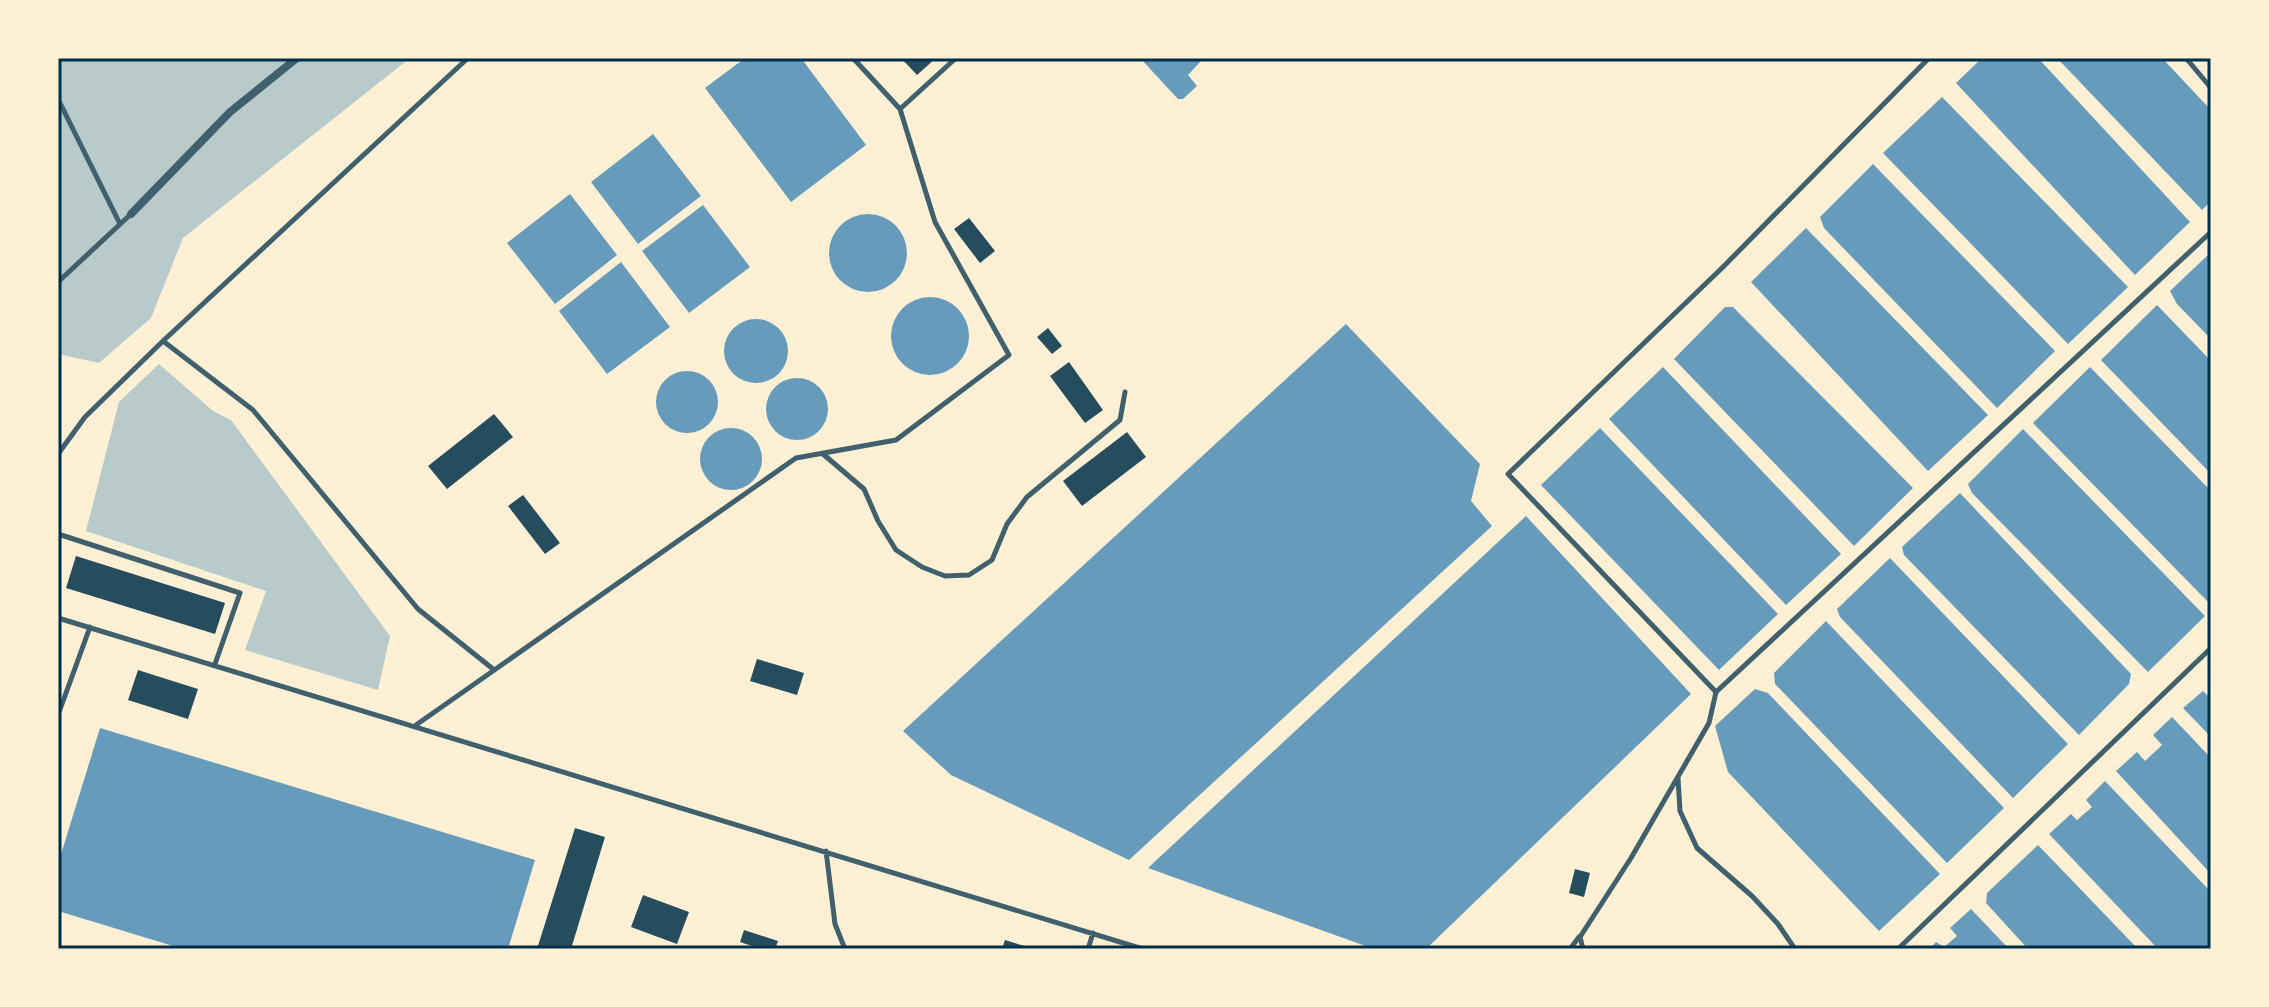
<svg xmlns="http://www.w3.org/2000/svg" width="2269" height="1007" font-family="Lato,sans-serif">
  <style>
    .green { fill: #b9caca }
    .water { fill: #669bbc }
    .building { fill: #264d5e }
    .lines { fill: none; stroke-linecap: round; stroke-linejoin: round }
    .service { stroke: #3f606c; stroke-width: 5 }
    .minor { stroke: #3f606c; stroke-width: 8 }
    .neatline { fill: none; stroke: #003049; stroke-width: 3 }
  </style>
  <rect width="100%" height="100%" fill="#fdf0d5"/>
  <path class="green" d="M58 58H410L183 238 151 318 99 363 58 354Z
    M159 364 213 411 231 420 390 636 378 690 245 650 266 591 86 531 119 402Z"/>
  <path class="water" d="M745 58H801L866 145 791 202 705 88Z
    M1140 58H1201V61L1188 75 1197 86 1183 99H1178Z
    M1982 58H2038L2190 222 2135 275 1956 83Z
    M2057 58H2162L2211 110V201L2202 210Z
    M1942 97 2128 287 2068 344 1883 153Z
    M653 134 701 196 638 244 591 182Z
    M1873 164 2055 351 1997 408 1824 228 1820 217Z
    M570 194 617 255 555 304 507 243Z
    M703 205 750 267 689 313 642 251Z
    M829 253a39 39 0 1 1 78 0a39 39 0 1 1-78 0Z
    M1806 228 1988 415 1928 471 1751 282Z
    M2211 252V339L2177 304 2170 291Z
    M621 262 670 327 607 374 559 311Z
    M891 336a39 39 0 1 1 78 0a39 39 0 1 1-78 0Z
    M2157 305 2211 361V474L2101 360Z
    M1725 307H1733L1913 488 1854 546 1674 359Z
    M724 351a32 32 0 1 1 64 0a32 32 0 1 1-64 0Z
    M1346 324 1480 464 1471 501 1492 526 1129 860 951 775 903 731Z
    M1663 367 1841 554 1786 605 1609 419Z
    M2090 367 2211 491V605L2033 423Z
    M656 402a31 31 0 1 1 62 0a31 31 0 1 1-62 0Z
    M766 409a31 31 0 1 1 62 0a31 31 0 1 1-62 0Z
    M700 459a31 31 0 1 1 62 0a31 31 0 1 1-62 0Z
    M1600 428 1778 614 1719 670 1541 485Z
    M2023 429 2205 616 2148 672 1972 493 1968 484Z
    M1960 493 2131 674 2129 684 2079 735 1904 555 1902 547Z
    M1526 516 1691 694 1426 949H1374L1148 868Z
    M1890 558 2068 744 2013 798 1840 617 1837 609Z
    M1826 621 2004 808 1947 863 1775 684 1774 673Z
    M1755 689 1768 693 1940 874 1879 931 1728 772 1715 726Z
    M2203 691 2211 699V737L2183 708Z
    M2172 717 2211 758V874L2116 771 2137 752 2145 761 2162 745 2153 735Z
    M100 728 535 860 508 949H183L58 911V864Z
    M2105 781 2211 892V949H2158L2049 834 2071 814 2077 820 2092 807 2086 800Z
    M2038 845 2138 949H2028L1986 903 1987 893Z
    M1971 909 2009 949H1929L1936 942 1944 947 1957 936 1950 928Z"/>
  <path class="building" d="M901 58H936L917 75Z
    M969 218 995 251 980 263 954 229Z
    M1048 328 1062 346 1052 354 1037 337Z
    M1069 362 1103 410 1085 423 1050 376Z
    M494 414 513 437 447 489 428 466Z
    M1127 432 1146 457 1082 506 1063 481Z
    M523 495 560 543 545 554 508 506Z
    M76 556 225 603 215 634 66 588Z
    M757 659 804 673 797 695 750 681Z
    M138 670 198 689 188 719 128 700Z
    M575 828 605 837 571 949H537Z
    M1575 869 1590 873 1584 897 1569 893Z
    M643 895 689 912 677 944 631 927Z
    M744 930 778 941 775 949H761L740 942Z
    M1005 940 1031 948V949H1002Z"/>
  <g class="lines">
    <path class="service" d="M2186 58 2211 88
      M58 99 120 224
      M900 109 956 58
      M58 282 131 214
      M163 341 253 410 418 609 493 669
      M58 454 85 417 163 341 468 58
      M823 454 864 489 878 521 896 550 922 567 945 576 969 575 992 560 1007 524 1027 497 1120 420 1125 392
      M58 534 240 593 215 664
      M58 618 1143 949
      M1716 692 1508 474 1723 267 1929 58
      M58 715 90 627
      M416 725 796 458 896 440 1009 355 935 222 900 109 853 58
      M1678 778 1680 811 1697 848 1752 896 1778 924 1795 949
      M826 851 835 924 845 949
      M1088 949 1093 933
      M1570 949 1579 937
      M1583 949 1580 937 1631 858 1709 723 1716 692 2211 232
      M1898 949 2211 648"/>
    <path class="minor" d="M131 214 230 112 297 58"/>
  </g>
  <rect width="2269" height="1007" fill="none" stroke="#fdf0d5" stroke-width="120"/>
  <rect x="60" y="60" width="2149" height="887" class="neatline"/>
</svg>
